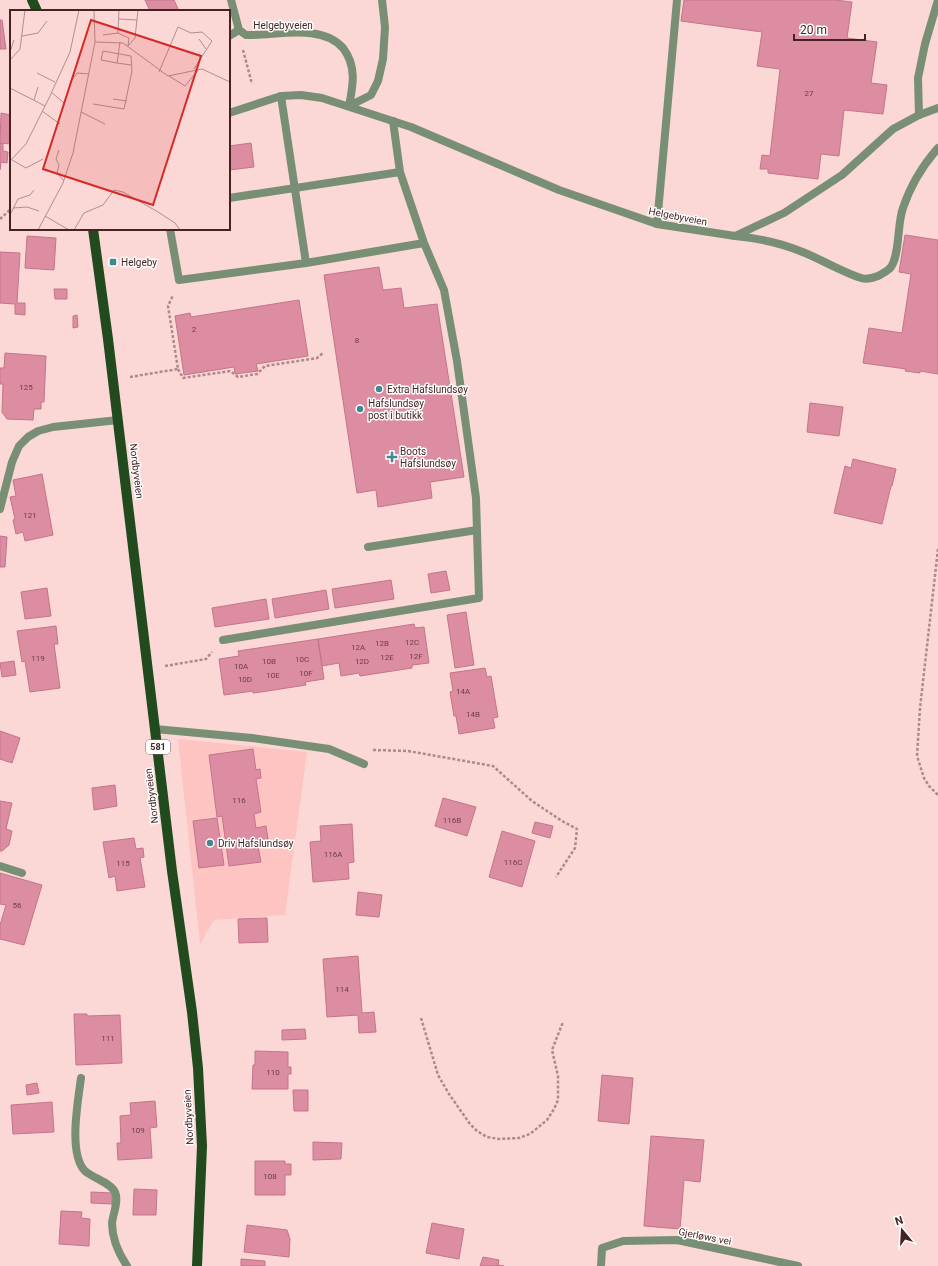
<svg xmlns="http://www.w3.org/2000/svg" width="938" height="1266" font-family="Roboto,sans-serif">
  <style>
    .built { fill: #fec4c1 }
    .building { fill: #dd8da2; stroke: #c3758b }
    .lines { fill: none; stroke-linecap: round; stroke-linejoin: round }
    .path { stroke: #ad8a89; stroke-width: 2.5; stroke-dasharray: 3 2; stroke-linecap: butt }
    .service { stroke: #788f75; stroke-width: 8 }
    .minor { stroke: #788f75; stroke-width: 8 }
    .primary { stroke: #214b1e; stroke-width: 10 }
    .poi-dot { fill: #41898f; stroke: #fff; stroke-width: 1.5 }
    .labels { text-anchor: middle; stroke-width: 3; stroke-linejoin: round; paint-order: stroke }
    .number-label { font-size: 8px; fill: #6a3e42 }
    .shield { fill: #fff; stroke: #7c6564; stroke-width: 1 }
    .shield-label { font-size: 9px; font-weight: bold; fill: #442322 }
    .street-label { font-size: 10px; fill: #442322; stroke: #fff }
    .poi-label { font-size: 10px; fill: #442322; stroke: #fff; text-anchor: start }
    .inset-road { fill: none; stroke: #b28f8d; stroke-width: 1 }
    .view { fill: #d62828; fill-opacity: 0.15; stroke: #d62828; stroke-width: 2 }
    .inset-edge { fill: none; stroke: #442322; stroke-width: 2 }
  </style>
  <rect width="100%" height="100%" fill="#fbd7d5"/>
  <path class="built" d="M178 739 307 752 285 915 214 920 200 944Z"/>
  <path class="building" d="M145 0H174L179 11H150Z
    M684 0H835L852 2 847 38 877 42 871 83 887 85 883 114 844 110 839 156 821 154 818 179 768 173V169H760L762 155 770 156 780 69 757 66 762 32 681 21Z
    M0 20H2L6 49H0Z
    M1 113 11 115V144L0 143Z
    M0 143 3 144V151L8 152 7 163 1 162 0 170Z
    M251 143 254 167 229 170V146Z
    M905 235 938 240V374L920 371V373L905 371 906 369 863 363 869 328 902 333 911 274 899 272Z
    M27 236 56 238 54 270 25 268Z
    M0 252 20 253 17 303H25V315L15 314V304L0 303Z
    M379 267 383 290 401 288 404 308 437 304 464 477 430 482 432 498 378 507 376 490 357 493 324 275Z
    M54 289H67V299H55Z
    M299 300 308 356 256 364 258 371 235 374 234 367 184 375 175 316 190 313 191 317Z
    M77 315 78 327 73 328V316Z
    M5 353 46 356 44 402H41V409H34L33 420 7 419 2 412 3 384H0V368H4Z
    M810 403 843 407 839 436 807 432Z
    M853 459 896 469 892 486H891L882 524 834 513 845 466 851 468Z
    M42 474 53 535 25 541 23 532 16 534 13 520 15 519 10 497 16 496 13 480Z
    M0 536 7 537 5 567H0Z
    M446 571 450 590 431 593 428 574Z
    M391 580 394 599 335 608 332 589Z
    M47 588 51 616 25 619 21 592Z
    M326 590 329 609 275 618 272 599Z
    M266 599 269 619 215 627 212 608Z
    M466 612 474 665 455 668 447 615Z
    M414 624 415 628 424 627 429 663 412 665V668L360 676 359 673 341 676 339 663 322 666 318 639Z
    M56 626 58 644H54L60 688 30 692 25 661 22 662 17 631Z
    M318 639 324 679 305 682 306 685 261 692 253 693V691L224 695 219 659 239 656 238 651Z
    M14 661 16 675 2 677 0 663Z
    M485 668 487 677 491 676 498 717 493 718 495 728 459 734 456 716H454L450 692 453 691 450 673Z
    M0 731 20 738 12 763 0 759Z
    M253 749 256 770 260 769 261 778 256 779 261 812 254 814 256 828 266 826 269 845 258 846 261 862 229 866 222 816 217 817 209 755Z
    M115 785 117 806 94 810 92 788Z
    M443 798 476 807 467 836 435 826Z
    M0 801 12 803 6 829 12 831 9 845 2 851H0Z
    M217 818 224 865 199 868 193 821Z
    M535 822 553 826 550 838 532 833Z
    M352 824 354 862 348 863 349 879 313 882 310 842 321 841 320 826Z
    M502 831 535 841 522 887 489 877Z
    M134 838 136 849 143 848 144 857 140 858 145 887 117 891 115 876 109 878 103 842Z
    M0 873 42 885 24 945 0 939V925L6 905 0 904Z
    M358 892 382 895 379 917 356 915Z
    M267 918 268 942 239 943 238 919Z
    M358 956 362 1013 374 1012 376 1032 359 1033 358 1015 327 1017 323 959Z
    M74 1014H87V1016L120 1015 122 1063 76 1065Z
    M305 1029 306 1039 282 1040V1030Z
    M255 1051 288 1052V1067H291V1074H288V1089H252L253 1065H255Z
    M602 1075 633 1078 629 1124 598 1121Z
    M37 1083 39 1093 27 1095 26 1085Z
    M293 1090H308V1111H294Z
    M155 1101 157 1127 150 1128 152 1158 118 1160 117 1143H121L120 1116 131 1115 130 1103Z
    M52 1102 54 1132 13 1134 11 1105Z
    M651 1136 704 1140 700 1182 684 1180 680 1229 644 1226Z
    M313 1142 342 1143 341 1159 313 1160Z
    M255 1161H285V1164H291V1175H285V1195H255Z
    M134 1189 157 1190 156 1215H133Z
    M91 1192 112 1193V1204L91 1203Z
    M61 1211 82 1212 81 1218 90 1219 89 1246 59 1244Z
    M432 1223 464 1229 459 1259 426 1253Z
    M247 1225 287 1230 290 1239 289 1257 244 1252Z
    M483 1257 499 1260 498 1265 504 1266H480Z
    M241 1259 265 1261V1266H241Z"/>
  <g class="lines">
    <path class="path" d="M243 50 252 84
      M0 219 11 209
      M178 369 183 378 230 371 238 377 257 374 265 366 317 358 323 353
      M130 377 178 369 168 306 173 295
      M938 549 920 708 917 756 924 778 929 786 938 795
      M165 666 206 659 212 652
      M373 750 408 751 493 766 532 801 562 821 577 829 575 848 556 877
      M421 1018 438 1075 449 1094 470 1124 477 1131 487 1137 499 1139 519 1138 530 1134 547 1120 554 1109 558 1100V1076L552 1050 563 1022"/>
    <path class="service" d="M229 36 239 30
      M281 96 306 263 424 243
      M919 115 918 78 925 44 938 0
      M393 121 400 172
      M657 224 677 0
      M170 229 179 280 306 263
      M735 236C757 238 780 243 800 251 821 259 840 271 861 278 867 280 873 278 878 276 883 273 888 271 891 267 900 254 897 224 903 208 910 187 923 165 938 148
      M0 509 12 462 19 446 28 437 38 431 53 427 118 420
      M368 547 477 530
      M223 640 479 598 476 498 457 361 444 290 424 243 400 172 229 198
      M155 729 252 738 329 749 364 764
      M0 866 22 873
      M81 1078C78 1101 68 1154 85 1171 93 1178 111 1183 115 1192 119 1201 113 1214 112 1223 112 1238 119 1254 127 1266"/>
    <path class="minor" d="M231 0 239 30 246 35C276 36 321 23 343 48 357 66 353 86 349 106
      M349 106 371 95 378 81 383 59 385 27 382 0
      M229 113 281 96 301 95 322 98 411 127 559 190 657 224 735 236 784 213 842 175 893 129 919 115 938 108
      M601 1266 602 1248 623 1241 677 1240 798 1266"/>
    <path class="primary" d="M32 0 37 11
      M93 229 108 339 172 871 192 1012 198 1068 202 1146 197 1266"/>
  </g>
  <g class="poi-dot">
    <rect x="109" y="258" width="8" height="8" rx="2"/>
    <circle cx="379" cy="389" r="4"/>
    <circle cx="360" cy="409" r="4"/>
    <path d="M390 451h4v4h4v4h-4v4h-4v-4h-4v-4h4z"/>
    <circle cx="210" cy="843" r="4"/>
  </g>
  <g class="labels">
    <g class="number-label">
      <text x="809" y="96">27</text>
      <text x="194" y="332">2</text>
      <text x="357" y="343">8</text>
      <text x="26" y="390">125</text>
      <text x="30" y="518">121</text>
      <text x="412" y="645">12C</text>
      <text x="382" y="646">12B</text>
      <text x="358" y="650">12A</text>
      <text x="416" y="659">12F</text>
      <text x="387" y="660">12E</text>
      <text x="38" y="661">119</text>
      <text x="302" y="662">10C</text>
      <text x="269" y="664">10B</text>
      <text x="362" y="664">12D</text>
      <text x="241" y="669">10A</text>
      <text x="306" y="676">10F</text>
      <text x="273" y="678">10E</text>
      <text x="245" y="682">10D</text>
      <text x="463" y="694">14A</text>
      <text x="473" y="717">14B</text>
      <text x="239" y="803">116</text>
      <text x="452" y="823">116B</text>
      <text x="333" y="857">116A</text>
      <text x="513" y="865">116C</text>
      <text x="123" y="866">115</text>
      <text x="17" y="908">56</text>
      <text x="342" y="992">114</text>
      <text x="108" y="1041">111</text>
      <text x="273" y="1075">110</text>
      <text x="138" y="1133">109</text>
      <text x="270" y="1179">108</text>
    </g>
    <rect class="shield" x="146" y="740" width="24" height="14" rx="3"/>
    <g class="shield-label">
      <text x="158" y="750">581</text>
    </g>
    <g class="street-label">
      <text x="283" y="29">Helgebyveien</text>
      <text transform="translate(678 216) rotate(11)" y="4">Helgebyveien</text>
      <text transform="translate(137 471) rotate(83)" y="4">Nordbyveien</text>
      <text transform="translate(151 796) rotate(-97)" y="4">Nordbyveien</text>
      <text transform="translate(188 1117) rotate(-93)" y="4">Nordbyveien</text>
      <text transform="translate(705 1236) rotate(11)" y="4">Gjerløws vei</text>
    </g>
    <g class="poi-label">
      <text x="121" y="266">Helgeby</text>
      <text x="387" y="393">Extra Hafslundsøy</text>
      <text x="368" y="407">Hafslundsøy<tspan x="368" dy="12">post i butikk</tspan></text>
      <text x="400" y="455">Boots<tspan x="400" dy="12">Hafslundsøy</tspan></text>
      <text x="218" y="847">Driv Hafslundsøy</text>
    </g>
  </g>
  <g transform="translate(10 10)">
    <rect width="220" height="220" fill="#fbd7d5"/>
    <path class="inset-road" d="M109 0 108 23 119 28 118 36M109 9 127 10M93 25 108 23M12 26 28 23 37 11M189 29 196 39M85 32 113 33 158 66 192 59 220 72M110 32 107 53 121 55M118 36 125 28 128 0M0 42 4 30M0 50 10 39 15 0M149 62 168 17 181 23 192 22 202 31 184 59M27 63 45 72M159 66 175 76 189 59M61 71 67 63 79 64M0 78 35 96M41 82 54 93M103 89 117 91M24 90 28 77M83 94 114 99 122 61 121 46 93 41 91 50 107 53M32 101 50 114M71 102 95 114M49 140 46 149 49 155 47 163 54 171M2 150 16 158 33 149M0 151 16 134 39 88 60 42 69 0M3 198 17 197 29 201M0 205 8 189 20 185 24 180M35 206 59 220M28 220 53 173 63 143 85 32 84 0M64 220 74 203 93 195 104 180 113 182 148 202 165 213 170 220"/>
    <path class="view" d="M81 10 191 46 143 195 33 159Z"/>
    <rect width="220" height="220" class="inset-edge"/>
  </g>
  <g transform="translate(902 1230) rotate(342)" stroke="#ffffff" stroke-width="3" paint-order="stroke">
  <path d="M0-3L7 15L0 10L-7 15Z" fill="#442322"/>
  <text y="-6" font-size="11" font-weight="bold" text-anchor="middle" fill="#442322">N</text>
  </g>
  <path d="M794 34v6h71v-6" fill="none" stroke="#442322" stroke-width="2"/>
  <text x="800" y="34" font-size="12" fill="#442322" stroke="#ffffff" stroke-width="3" paint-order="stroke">20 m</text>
</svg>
